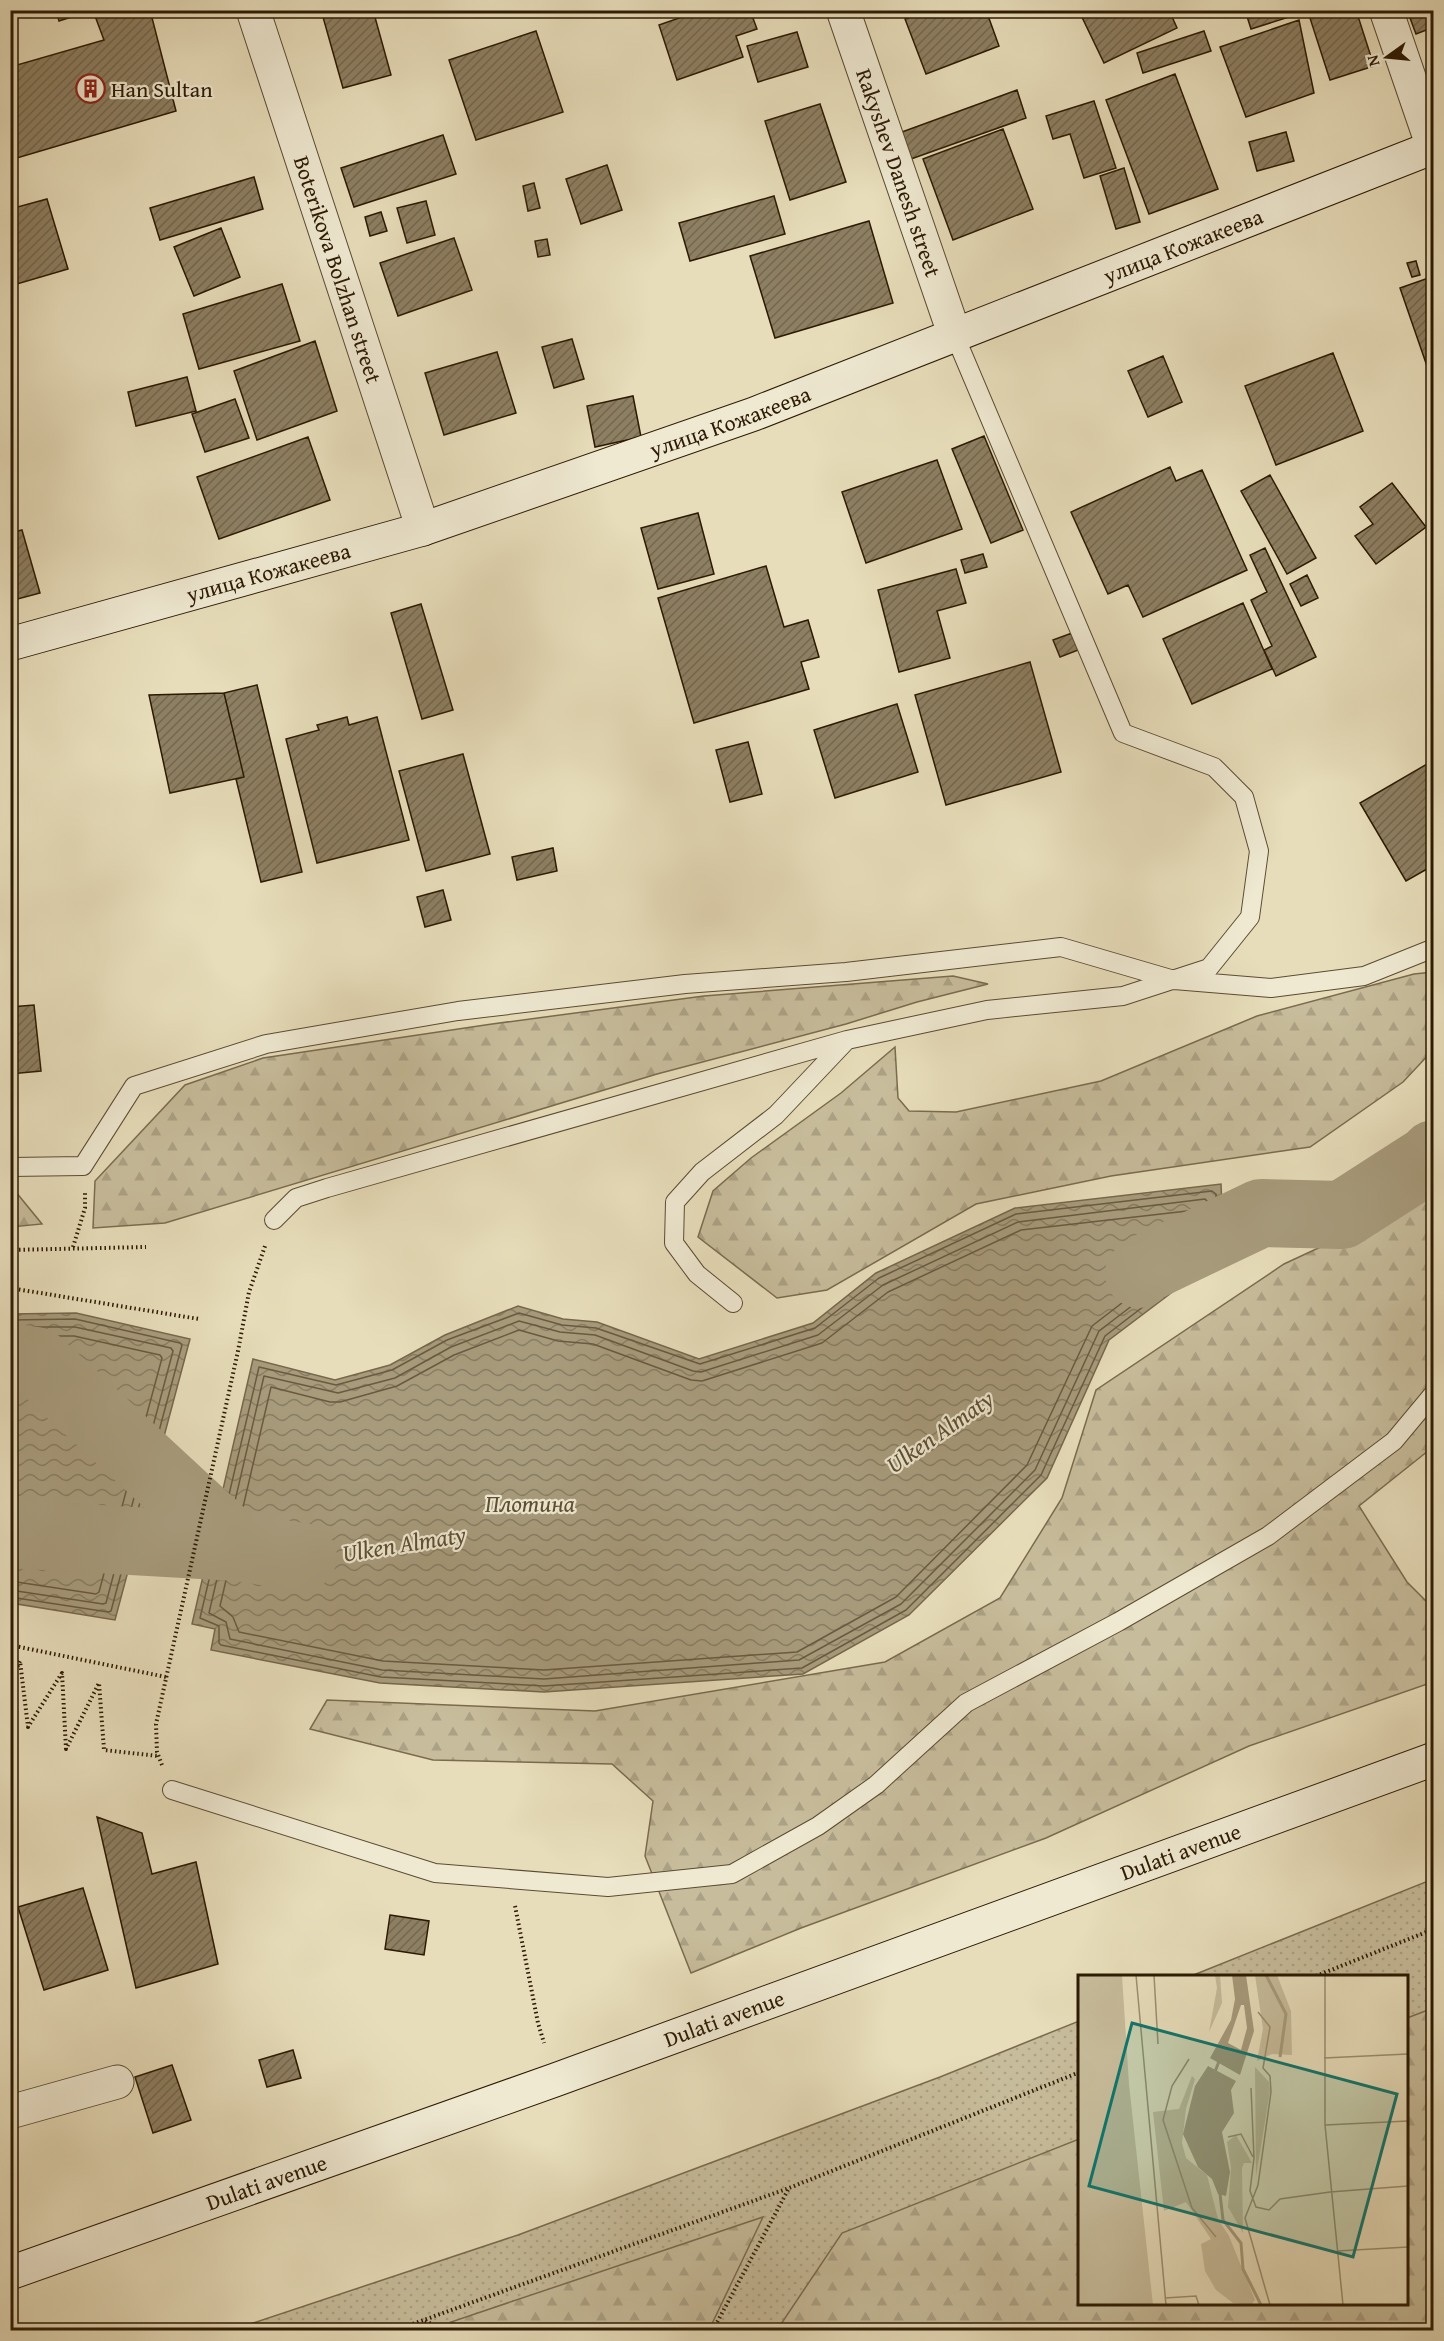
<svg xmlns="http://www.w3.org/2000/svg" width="1444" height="2341" font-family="'Gentium Book Plus',serif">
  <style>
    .green { fill: url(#green-dots); stroke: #7a6b4f; stroke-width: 1.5 }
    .forest { fill: url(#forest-firs); stroke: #7a6b4f; stroke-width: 1.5 }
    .water { fill: url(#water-waves); stroke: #76674c; stroke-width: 1.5 }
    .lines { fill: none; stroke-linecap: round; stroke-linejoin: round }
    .shore { stroke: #6a5a40; stroke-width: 1.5 }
    .river { stroke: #a79b7c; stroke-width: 68 }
    .building { fill: url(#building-hatch); stroke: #2c1a03; stroke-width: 1.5 }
    .lane-casing { stroke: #5b4b31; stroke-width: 20 }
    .street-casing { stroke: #5b4b31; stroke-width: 35 }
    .secondary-casing { stroke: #2c1a03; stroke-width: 35 }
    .path { stroke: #2c1a03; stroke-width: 4; stroke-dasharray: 1.5 3; stroke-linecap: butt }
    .lane { stroke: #efe9d2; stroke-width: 18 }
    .street { stroke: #efe9d2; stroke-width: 33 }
    .secondary { stroke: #efe9d2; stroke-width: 33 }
    .labels { text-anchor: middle; stroke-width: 4.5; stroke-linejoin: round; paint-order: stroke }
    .poi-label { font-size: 22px; fill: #2c1a03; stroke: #efe9d2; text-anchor: start }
    .street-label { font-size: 22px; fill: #2c1a03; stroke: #efe9d2 }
    .water-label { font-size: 24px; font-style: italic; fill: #5d4e33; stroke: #efe9d2 }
    .inset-river { fill: none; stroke: #a79b7c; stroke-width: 3 }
    .inset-road { fill: none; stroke: #9c8f71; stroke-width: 1.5 }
    .view { fill: #0f766e; fill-opacity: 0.15; stroke: #0f766e; stroke-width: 3 }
    .inset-edge { fill: none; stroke: #2c1a03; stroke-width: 3 }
  </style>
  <defs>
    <pattern id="green-dots" width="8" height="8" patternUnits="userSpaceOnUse" patternTransform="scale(1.5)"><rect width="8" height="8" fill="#c7bc9b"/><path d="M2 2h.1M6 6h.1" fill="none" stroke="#aba184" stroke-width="1.8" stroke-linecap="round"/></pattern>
    <pattern id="forest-firs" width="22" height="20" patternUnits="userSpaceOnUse" patternTransform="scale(1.5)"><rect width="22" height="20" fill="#c7bc9b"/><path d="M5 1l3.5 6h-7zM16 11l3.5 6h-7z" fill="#aba184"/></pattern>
    <pattern id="water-waves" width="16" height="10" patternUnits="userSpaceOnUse" patternTransform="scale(1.5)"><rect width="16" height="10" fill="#a79b7c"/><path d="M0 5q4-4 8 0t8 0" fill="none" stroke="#887e63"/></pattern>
    <pattern id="building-hatch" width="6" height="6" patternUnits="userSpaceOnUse" patternTransform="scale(1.5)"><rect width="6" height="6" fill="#8d7f62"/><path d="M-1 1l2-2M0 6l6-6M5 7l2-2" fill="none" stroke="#73674f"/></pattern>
  </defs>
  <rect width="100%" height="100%" fill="#e7ddba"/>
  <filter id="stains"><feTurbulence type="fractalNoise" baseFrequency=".00333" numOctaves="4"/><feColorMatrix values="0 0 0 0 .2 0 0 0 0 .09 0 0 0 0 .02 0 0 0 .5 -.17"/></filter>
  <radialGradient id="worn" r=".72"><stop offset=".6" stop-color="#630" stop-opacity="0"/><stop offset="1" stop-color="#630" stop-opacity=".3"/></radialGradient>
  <path class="green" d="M1433 1879V2330H232L518 2235 940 2077 1079 2021 1080 2304H1406V1976H1191Z"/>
  <path class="forest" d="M1433 972V1050L1403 1082 1310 1147 1111 1176 976 1204 827 1290 777 1298 698 1237 713 1191 751 1158 841 1093 895 1047 898 1098 909 1111 956 1112 1101 1081 1257 1016 1414 974Z
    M953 976 988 984 917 1002 846 1024 657 1074 165 1223 93 1228 95 1181 185 1085 263 1058 492 1024 704 996Z
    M1433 1185V1447L1359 1506 1407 1582 1433 1608V1682L1249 1746 1046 1838 801 1928 691 1973 645 1856 653 1801 612 1764 433 1760 310 1729 327 1700 595 1711 885 1662 1000 1598 1062 1498 1096 1390 1284 1264 1426 1198Z
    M11 1186 42 1224 11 1227Z
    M1433 2008V2330H777L842 2233 1079 2139 1080 2304H1406L1407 2018Z
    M763 2217 709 2330H470L451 2322Z"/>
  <path class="water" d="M1221 1184 1224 1253 1109 1340 1047 1478 909 1615 803 1674 544 1692 380 1683 211 1650 215 1629 192 1624 253 1359 335 1380 390 1365 445 1335 518 1306 563 1319 597 1322 699 1359 813 1323 876 1273 1015 1208Z
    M76 1313 190 1339 115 1620 11 1603V1314Z"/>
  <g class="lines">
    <path class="shore" d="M1212 1191 1216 1194 1217 1250 1105 1336 1041 1475 906 1610 802 1668 544 1686 381 1677 221 1645 219 1643V1626L200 1618 259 1367 336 1385 392 1370 447 1340 519 1313 562 1325 596 1328 700 1364 815 1328 879 1278 1016 1214Z
      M1205 1199 1208 1202 1209 1247 1099 1331 1035 1470 901 1604 799 1660 544 1679 382 1670 230 1639 226 1622 209 1613 264 1376 338 1393 395 1378 451 1347 519 1321 560 1332 595 1335 693 1371 701 1372 818 1335 883 1285 1018 1222Z
      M1196 1210 1200 1212V1243L1092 1326 1027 1465 896 1597 797 1652 544 1670 383 1661 239 1632 233 1617 220 1606 271 1387 330 1402H340L397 1386 454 1355 519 1330 558 1341 593 1344 691 1380 702 1381 822 1343 888 1292 1021 1230Z
      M10 1320 75 1319 180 1343 182 1345 111 1611 108 1612 10 1597
      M10 1327H75L171 1348 173 1351 106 1603 103 1604 10 1590
      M10 1336H74L160 1355 162 1358 99 1592 96 1594 10 1581"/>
    <path class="river" d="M1139 1274 1146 1268 1261 1213 1342 1215 1429 1159 1434 1154
      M10 1357 36 1361 237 1547
      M10 1534 237 1547 303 1557"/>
  </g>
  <path class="building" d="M56 10H93L59 21Z
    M113 10H150L176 111 10 160V67L104 40 95 16Z
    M321 10H373L391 75 343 88Z
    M702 10H750L757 29 736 36 743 57 677 80 659 25Z
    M928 10H986L999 46 926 74 905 19Z
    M1086 10H1169L1177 28 1104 63 1080 13Z
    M1245 10H1311L1251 29Z
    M1322 10H1356L1374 66 1330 80 1309 15Z
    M1407 10H1434V27L1416 34Z
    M1299 20 1314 93 1246 117 1220 47Z
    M536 31 563 112 476 140 449 60Z
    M1204 31 1211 51 1143 73 1137 53Z
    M797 32 808 67 758 82 747 46Z
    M1175 74 1218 189 1149 214 1106 100Z
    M1017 90 1026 118 911 159 902 132Z
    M1094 101 1116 168 1084 178 1070 134 1053 139 1046 116Z
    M820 104 846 182 790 200 765 121Z
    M1003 129 1033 209 953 240 923 159Z
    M1286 132 1294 161 1257 171 1249 142Z
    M443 135 456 174 354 207 341 168Z
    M607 165 622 210 581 224 566 179Z
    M1124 168 1140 222 1116 229 1100 176Z
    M254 177 263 209 160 240 150 208Z
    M534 183 540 208 528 211 523 186Z
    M774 196 785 234 690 261 679 223Z
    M47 199 68 269 10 286V209Z
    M426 201 435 235 407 243 397 208Z
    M381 212 387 231 370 236 365 217Z
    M869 221 893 303 775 338 750 256Z
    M221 228 240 277 194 296 174 247Z
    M454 238 472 290 398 316 380 263Z
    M547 239 550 255 538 257 535 241Z
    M1416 261 1420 275 1412 277 1407 263Z
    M1434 276V367L1428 369 1400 288Z
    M282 284 300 341 199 369 183 314Z
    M572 339 584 379 554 388 542 347Z
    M315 341 337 411 257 440 234 371Z
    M497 352 516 413 444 435 425 373Z
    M1333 353 1363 431 1276 465 1245 386Z
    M1163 356 1182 402 1148 417 1128 371Z
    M187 377 196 411 136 426 128 392Z
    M633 396 641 437 595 447 587 406Z
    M235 399 249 438 205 452 192 414Z
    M984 436 1023 530 991 543 952 449Z
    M308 437 330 500 219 539 197 477Z
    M937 460 962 529 866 563 842 492Z
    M1170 467 1176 481 1202 470 1247 570 1143 617 1128 585 1108 594 1071 512Z
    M1270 475 1316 558 1287 574 1241 491Z
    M1392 483 1426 527 1376 564 1355 536 1373 524 1360 507Z
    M698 513 714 574 658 589 641 528Z
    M22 530 40 593 10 601V533Z
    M1265 548 1316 657 1276 676 1264 650 1272 646 1251 600 1267 592 1250 555Z
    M983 554 987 567 965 573 961 560Z
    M766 566 784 627 808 620 819 657 801 662 809 689 694 723 658 598Z
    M956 569 966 603 937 611 950 658 899 672 878 590Z
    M1307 575 1318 598 1301 606 1290 584Z
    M1243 603 1272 669 1192 704 1163 639Z
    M421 604 453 710 422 719 391 613Z
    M1072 633 1078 650 1060 657 1053 640Z
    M1030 662 1061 772 946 805 915 695Z
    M257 685 302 872 261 882 236 779 244 777 224 693Z
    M224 693 244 777 170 793 149 695Z
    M897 704 918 772 835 798 814 730Z
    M347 717 349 725 377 717 409 840 317 863 286 739 319 730 317 725Z
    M748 742 762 794 730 802 716 750Z
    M463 754 490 854 426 871 399 771Z
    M1434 760V865L1406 881 1360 803Z
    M553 848 557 871 517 880 512 857Z
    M443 890 451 920 425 927 417 897Z
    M34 1005 41 1071 10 1074V1007Z
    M97 1817 142 1833 152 1874 196 1862 218 1964 136 1988Z
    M83 1888 108 1970 44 1990 18 1907Z
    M390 1915 429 1921 424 1955 385 1949Z
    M293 2050 301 2078 267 2087 259 2060Z
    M172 2065 191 2120 153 2133 135 2077Z"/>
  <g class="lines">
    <defs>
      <path id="lane" d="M10 1167 83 1166 134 1086 266 1044 458 1011 685 984 846 972 1061 947 1174 980 1271 988 1364 976 1434 948
        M274 1220 296 1198 327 1188 847 1040 987 1010 1123 996 1209 968 1250 917 1259 851 1244 797 1214 767 1123 733 955 336
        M733 1303 697 1274 674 1243 675 1202 702 1172 776 1115 847 1040
        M172 1790 435 1873 608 1887 732 1874 818 1826 876 1785 966 1703 1118 1622 1268 1536 1394 1441 1434 1393"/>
      <g id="street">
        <path id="s1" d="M253 10 423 529"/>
        <path id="s2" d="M843 10 955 336"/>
        <path d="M1386 10 1433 147"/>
        <path d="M10 2112 117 2082"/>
      </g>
      <g id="secondary">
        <path id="s3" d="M10 644 423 529 754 414 1434 147"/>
        <path id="s4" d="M10 2273 555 2080 1434 1759"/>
      </g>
    </defs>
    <use href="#lane" class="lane-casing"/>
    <use href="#street" class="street-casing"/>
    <use href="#secondary" class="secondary-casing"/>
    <path class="path" d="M73 1247 85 1208V1193
      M10 1250 146 1247
      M10 1288 199 1319
      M10 1645 166 1677
      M10 1683 20 1661 28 1727 62 1673 66 1749 99 1683 104 1750 158 1756
      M162 1765 157 1752 156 1724 238 1351 249 1292 265 1246
      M515 1906 538 2023 544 2043
      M1316 1976 1434 1929
      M425 2321 445 2330
      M396 2330 789 2188 1080 2072
      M713 2330 789 2188"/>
    <use href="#lane" class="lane"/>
    <use href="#street" class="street"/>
    <use href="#secondary" class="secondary"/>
  </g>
  <defs>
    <symbol id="building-ring" viewBox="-11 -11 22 22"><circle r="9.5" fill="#efe9d2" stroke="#8f2418" stroke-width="1.5"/><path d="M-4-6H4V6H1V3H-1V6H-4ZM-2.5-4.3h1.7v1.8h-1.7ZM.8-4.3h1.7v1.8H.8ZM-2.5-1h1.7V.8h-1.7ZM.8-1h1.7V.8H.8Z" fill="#8f2418"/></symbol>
  </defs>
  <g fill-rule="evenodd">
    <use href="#building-ring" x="74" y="72" width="33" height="33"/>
  </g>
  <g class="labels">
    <g class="poi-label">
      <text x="111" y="97">Han Sultan</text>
    </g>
    <g class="street-label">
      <text dy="8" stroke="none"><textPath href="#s2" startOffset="172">Rakyshev Danesh street</textPath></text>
      <text dy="8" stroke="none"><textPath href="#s3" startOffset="1240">улица Кожакеева</textPath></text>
      <text dy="8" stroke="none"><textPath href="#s1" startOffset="273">Boterikova Bolzhan street</textPath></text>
      <text dy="8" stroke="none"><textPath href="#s3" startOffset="754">улица Кожакеева</textPath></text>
      <text dy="8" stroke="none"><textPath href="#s3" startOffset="268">улица Кожакеева</textPath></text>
      <text dy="8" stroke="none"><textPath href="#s4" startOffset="1244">Dulati avenue</textPath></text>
      <text dy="8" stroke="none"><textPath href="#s4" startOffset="758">Dulati avenue</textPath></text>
      <text dy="8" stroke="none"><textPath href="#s4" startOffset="272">Dulati avenue</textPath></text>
    </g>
    <g class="water-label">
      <text transform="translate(940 1432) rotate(-35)" y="8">Ulken Almaty</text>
      <text x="530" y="1512">Плотина</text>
      <text transform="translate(404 1544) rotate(-9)" y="8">Ulken Almaty</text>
    </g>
  </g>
  <g transform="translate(1078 1975)">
    <rect width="330" height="330" fill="#e7ddba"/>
    <path d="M0 0H44L51 109 75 330H0ZM137 0H142L144 28 131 57 139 13Z" fill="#c7bc9b"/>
    <path d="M18 0H36L39 52 6 26ZM177 0H199L213 36 214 80 194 79 179 86 185 54ZM18 39 38 58 42 96 24 117 12 107 22 87 23 74 8 50ZM177 92 191 107 192 116 178 201ZM43 99 45 138 25 121ZM114 101 117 104 108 134 104 168 108 183 129 200 140 244 151 261 177 325 173 330 155 328 138 315 127 296 123 269 133 264 108 227 86 236 75 137 101 134ZM7 112 20 122 0 145V118ZM26 129 41 146 61 330H0V156ZM158 160 174 188H166L164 193 165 258 150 232 153 193 149 167Z" fill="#c7bc9b"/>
    <path d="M154 0H168L176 56 162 100 132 83 153 45 157 24ZM163 30H166L169 53 163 75 150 68ZM130 91 158 106 153 115 156 138 144 157 152 197 148 221 140 219 134 204 120 192 105 159 117 111Z" fill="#a79b7c" fill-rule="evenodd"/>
    <path class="inset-river" d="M188 0 208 39 202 82M134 105 144 78M141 210 145 245 163 268 165 294 183 330"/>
    <path class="inset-road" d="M58 0 88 330M76 0 80 69M247 0V150L265 330M180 37 192 52 185 93 192 101 193 117 180 210 167 243 192 330M246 83 330 79M111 84 94 111 85 145 114 233 138 262M173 113 176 183 172 216 178 232 191 235 202 224 252 217 330 211M247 150 330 146M150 162 163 159 175 182M259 276 330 272M87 323 118 321 121 330"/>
    <path class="view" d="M54 48 319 119 275 282 11 211Z"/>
    <rect width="330" height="330" class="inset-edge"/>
  </g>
  <rect width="1444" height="2341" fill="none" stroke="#e7ddba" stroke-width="36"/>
  <rect x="12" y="12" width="1420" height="2317" fill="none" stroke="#2c1a03" stroke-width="3"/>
  <rect x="18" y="18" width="1408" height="2305" fill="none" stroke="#2c1a03" stroke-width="1.5"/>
  <g transform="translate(1387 57) rotate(255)" stroke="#efe9d2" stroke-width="4.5" paint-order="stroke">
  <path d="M0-4.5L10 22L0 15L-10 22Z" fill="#2c1a03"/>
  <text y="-9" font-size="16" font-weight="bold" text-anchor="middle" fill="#2c1a03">N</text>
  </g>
  <rect width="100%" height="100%" filter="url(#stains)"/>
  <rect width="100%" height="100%" fill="url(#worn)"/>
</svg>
